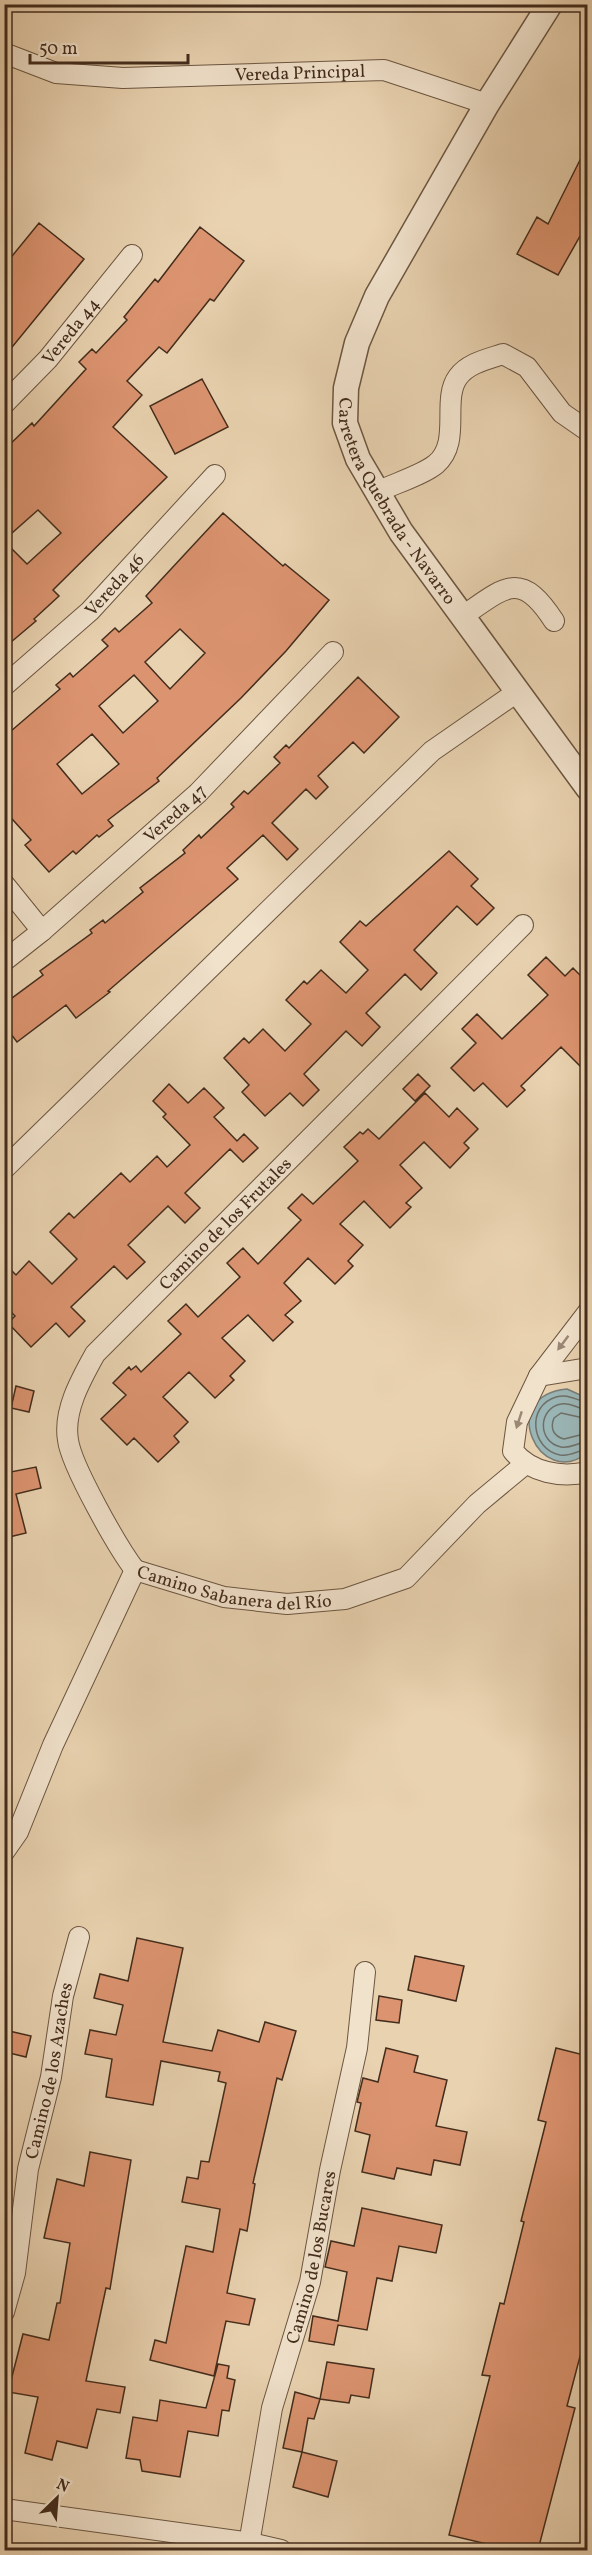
<svg xmlns="http://www.w3.org/2000/svg" width="592" height="2555" font-family="Vollkorn,serif">
  <style>
    .water { fill: #9ab5b5; stroke: #777e78; stroke-width: 1.5 }
    .lines { fill: none; stroke-linecap: round; stroke-linejoin: round }
    .shore { stroke: #6e7068; stroke-width: 1.5 }
    .building { fill: #dc9470; stroke: #432c1c; stroke-width: 1.5; fill-rule: evenodd }
    .minor-casing { stroke: #6c5641; stroke-width: 22 }
    .tertiary-casing { stroke: #6c5641; stroke-width: 27 }
    .minor { stroke: #f1e2cc; stroke-width: 20 }
    .tertiary { stroke: #f1e2cc; stroke-width: 24 }
    .oneway { fill: #9a8774 }
    .labels { text-anchor: middle; stroke-width: 6; stroke-linejoin: round; paint-order: stroke }
    .street-label { font-size: 18px; fill: #432c1c; stroke: #f1e2cc }
  </style>
  <rect width="100%" height="100%" fill="#e9d2b0"/>
  <filter id="stains"><feTurbulence type="fractalNoise" baseFrequency=".00333" numOctaves="4"/><feColorMatrix values="0 0 0 0 .2 0 0 0 0 .09 0 0 0 0 .02 0 0 0 .5 -.17"/></filter>
  <radialGradient id="worn" r=".72"><stop offset=".6" stop-color="#630" stop-opacity="0"/><stop offset="1" stop-color="#630" stop-opacity=".3"/></radialGradient>
  <path class="water" d="M567 1389 587 1398V1453C540 1491 495 1396 567 1389Z"/>
  <g class="lines">
    <path class="shore" d="M588 1402C576 1401 569 1393 556 1397 526 1406 531 1449 560 1455 571 1457 578 1450 588 1449
      M588 1410C578 1409 571 1402 561 1404 538 1408 537 1442 561 1447 571 1449 578 1442 588 1442
      M588 1419 561 1413 554 1418C550 1428 553 1436 564 1439L588 1433"/>
  </g>
  <path class="building" d="M588 144V222L558 275 517 254 537 217 548 224Z
    M39 223 84 259 4 357V266Z
    M200 227 244 261 214 301 210 299 167 353 159 347 127 381 142 395 113 427 167 477 53 590 59 596 34 619 36 621 4 648V541L27 564 61 533 38 510 4 540V450L32 423 34 426 86 369 79 362 92 349 96 353 127 320 124 317 155 279 158 282Z
    M202 379 228 427 175 454 150 406Z
    M223 513 283 566 285 564 329 600 286 651 241 698 157 778 159 781 108 820 113 826 99 837 97 835 76 854 73 851 49 872 25 845 31 840 4 810V737L60 689 56 685 70 673 73 677 108 646 102 640 115 628 119 632 152 603 146 596ZM180 629 205 653 170 689 145 662ZM134 675 158 701 123 733 99 706ZM92 734 119 764 82 794 57 764Z
    M358 677 399 717 364 753 353 742 318 776 328 787 316 799 306 789 272 823 298 849 287 860 263 835 227 868 238 879 108 991 110 992 76 1018 66 1005 17 1042 4 1025V1004L43 975 40 971 92 933 90 930 103 920 105 923 143 892 140 888 185 853 183 850 199 835 201 838 234 807 231 804 244 791 248 794 280 763 274 757 286 745 289 748Z
    M449 851 478 879 471 886 494 908 477 925 457 906 414 950 437 973 421 990 405 974 366 1013 380 1027 362 1046 346 1031 304 1074 319 1090 303 1106 290 1093 265 1116 242 1092 249 1085 224 1058 244 1038 249 1043 263 1029 285 1051 311 1024 286 1000 304 981 307 984 321 970 346 993 368 970 340 942 360 921 366 926Z
    M546 957 565 976 573 968 588 983V1074L561 1047 521 1086 525 1090 507 1107 483 1083 474 1091 451 1068 476 1043 462 1029 477 1014 502 1039 548 995 528 975Z
    M418 1074 430 1086 415 1101 403 1089Z
    M169 1084 188 1103 204 1088 224 1108 214 1117 237 1141 244 1134 258 1148 243 1162 230 1149 185 1193 200 1208 185 1223 168 1206 128 1245 145 1262 127 1279 114 1266 71 1307 85 1321 69 1337 56 1323 31 1347 8 1323 15 1316 4 1305V1263L16 1275 29 1261 52 1284 77 1259 50 1232 69 1213 74 1218 121 1173 130 1182 157 1156 167 1167 190 1145 163 1117 166 1114 153 1101Z
    M425 1093 449 1117 457 1108 478 1129 464 1143 469 1148 450 1168 424 1142 400 1165 422 1188 406 1203 411 1207 390 1228 364 1201 340 1224 363 1245 348 1261 353 1266 335 1284 308 1258 284 1283 301 1301 285 1315 293 1322 273 1341 248 1315 222 1338 245 1361 230 1376 234 1380 215 1398 189 1372 163 1397 188 1422 174 1436 179 1442 158 1462 134 1438 127 1445 101 1419 126 1395 113 1383 129 1367 131 1370 136 1366 141 1372 181 1334 168 1321 186 1304 198 1317 240 1277 227 1263 243 1248 258 1264 301 1220 288 1208 302 1194 313 1204 358 1161 344 1147 360 1132 363 1134 368 1129 379 1139Z
    M16 1386 34 1391 29 1412 11 1408Z
    M36 1467 41 1488 16 1494 26 1533 5 1538V1473Z
    M137 1938 183 1948 163 2042 212 2051 218 2030 259 2042 265 2022 296 2031 282 2080 277 2078 253 2183 255 2184 247 2231 240 2229 227 2293 255 2299 249 2325 226 2321 214 2376 150 2360 155 2340 166 2343 186 2246 213 2252 220 2209 182 2202 187 2177 198 2179 201 2161 209 2162 226 2083 218 2081 220 2072 161 2061 153 2105 106 2097 112 2059 85 2054 90 2030 116 2035 123 2005 94 1998 100 1974 128 1981Z
    M415 1956 464 1966 456 2001 408 1990Z
    M379 1996 402 2000 399 2023 376 2020Z
    M9 2031 31 2036 26 2057 5 2052Z
    M386 2048 418 2056 414 2072 447 2080 436 2126 467 2132 460 2165 434 2160 431 2175 397 2168 394 2179 362 2172 370 2135 355 2131 361 2103 357 2102 363 2078 378 2082Z
    M556 2048 588 2056V2326L567 2406 575 2408 538 2550H512L449 2535 490 2376 482 2375 500 2303 504 2304 524 2222 521 2221 546 2122 538 2120Z
    M90 2152 131 2160 110 2289 106 2288 86 2381 125 2387 120 2413 97 2409 87 2448 57 2441 52 2460 25 2453 38 2397 8 2392 23 2334 49 2340 57 2303H60L70 2243 44 2238 57 2179 84 2186Z
    M362 2208 442 2225 436 2253 399 2246 392 2281 377 2278 367 2330 338 2325 334 2345 309 2341 313 2316 338 2321 347 2272 325 2267 331 2241 354 2246Z
    M327 2362 374 2369 369 2398 351 2395 349 2403 320 2399Z
    M218 2364 229 2366 227 2378 235 2380 229 2411 222 2410 218 2436 188 2431 180 2477 142 2471 140 2460 126 2458 133 2417 157 2421 160 2400 206 2408Z
    M295 2392 320 2399 314 2419 308 2418 302 2452 283 2448Z
    M302 2452 337 2461 328 2497 293 2487Z"/>
  <g class="lines">
    <defs>
      <g id="minor">
        <path id="s1" d="M4 53 56 73 123 78 384 70 487 104"/>
        <path id="s2" d="M4 404 48 359 132 255"/>
        <path d="M377 492C393 484 423 475 436 464 462 442 441 400 458 377 468 363 488 359 503 354L527 367 562 413 588 431"/>
        <path d="M463 616C506 586 521 570 554 621"/>
        <path id="s3" d="M4 686 90 611 215 475"/>
        <path d="M4 884 42 931"/>
        <path id="s4" d="M4 961 42 931 198 793 333 652"/>
        <path d="M4 1169 432 751 517 692"/>
        <path d="M588 1312 539 1376 517 1422 513 1451C531 1473 561 1478 588 1472"/>
        <path d="M539 1376 588 1368"/>
        <path id="s5" d="M135 1570C118 1548 71 1465 68 1440 63 1411 81 1379 95 1354L523 925"/>
        <path id="s6" d="M135 1570 224 1597 287 1604 345 1599 406 1578 477 1504 524 1465"/>
        <path d="M4 1852 18 1832 53 1745 135 1570"/>
        <path id="s7" d="M4 2312 15 2273 28 2169 51 2077 63 1996 79 1937"/>
        <path d="M4 2509 251 2543 281 2550"/>
        <path id="s8" d="M248 2550 272 2408 310 2282 330 2170 357 2048 365 1972"/>
        <path d="M587 2550 588 2548"/>
      </g>
      <g id="tertiary">
        <path id="s9" d="M550 4 487 104 377 296 357 343 346 388 345 423 358 459 401 532 588 788"/>
      </g>
    </defs>
    <use href="#minor" class="minor-casing"/>
    <use href="#tertiary" class="tertiary-casing"/>
    <use href="#minor" class="minor"/>
    <use href="#tertiary" class="tertiary"/>
  </g>
  <defs><path id="oneway-solid" d="M-6-.8H1V-3.2L6.5 0L1 3.2V.8H-6Z" transform="scale(1.5)"/></defs>
  <g class="oneway">
    <use href="#oneway-solid" transform="translate(563 1343) rotate(127)"/>
    <use href="#oneway-solid" transform="translate(519 1420) rotate(108)"/>
  </g>
  <g class="labels">
    <g class="street-label">
      <text dy="6" stroke="none"><textPath href="#s1" startOffset="300">Vereda Principal</textPath></text>
      <text dy="6" stroke="none"><textPath href="#s2" startOffset="99">Vereda 44</textPath></text>
      <text dy="6" stroke="none"><textPath href="#s9" startOffset="564">Carretera Quebrada - Navarro</textPath></text>
      <text dy="6" stroke="none"><textPath href="#s3" startOffset="150">Vereda 46</textPath></text>
      <text dy="6" stroke="none"><textPath href="#s4" startOffset="226">Vereda 47</textPath></text>
      <text dy="6" stroke="none"><textPath href="#s5" startOffset="423">Camino de los Frutales</textPath></text>
      <text dy="6" stroke="none"><textPath href="#s6" startOffset="102">Camino Sabanera del Río</textPath></text>
      <text dy="6" stroke="none"><textPath href="#s7" startOffset="246">Camino de los Azaches</textPath></text>
      <text dy="6" stroke="none"><textPath href="#s8" startOffset="300">Camino de los Bucares</textPath></text>
    </g>
  </g>
  <rect width="592" height="2555" fill="none" stroke="#e9d2b0" stroke-width="24"/>
  <rect x="6" y="6" width="580" height="2543" fill="none" stroke="#432c1c" stroke-width="3"/>
  <rect x="12" y="12" width="568" height="2531" fill="none" stroke="#432c1c" stroke-width="1.5"/>
  <g transform="translate(57 2498) rotate(25)" stroke="#f1e2cc" stroke-width="4.5" paint-order="stroke">
  <path d="M0-4.5L10 22L0 15L-10 22Z" fill="#432c1c"/>
  <text y="-9" font-size="16" font-weight="bold" text-anchor="middle" fill="#432c1c">N</text>
  </g>
  <path d="M30 54v9h158v-9" fill="none" stroke="#432c1c" stroke-width="3"/>
  <text x="39" y="54" font-size="18" fill="#432c1c" stroke="#f1e2cc" stroke-width="4.5" paint-order="stroke">50 m</text>
  <rect width="100%" height="100%" filter="url(#stains)"/>
  <rect width="100%" height="100%" fill="url(#worn)"/>
</svg>
